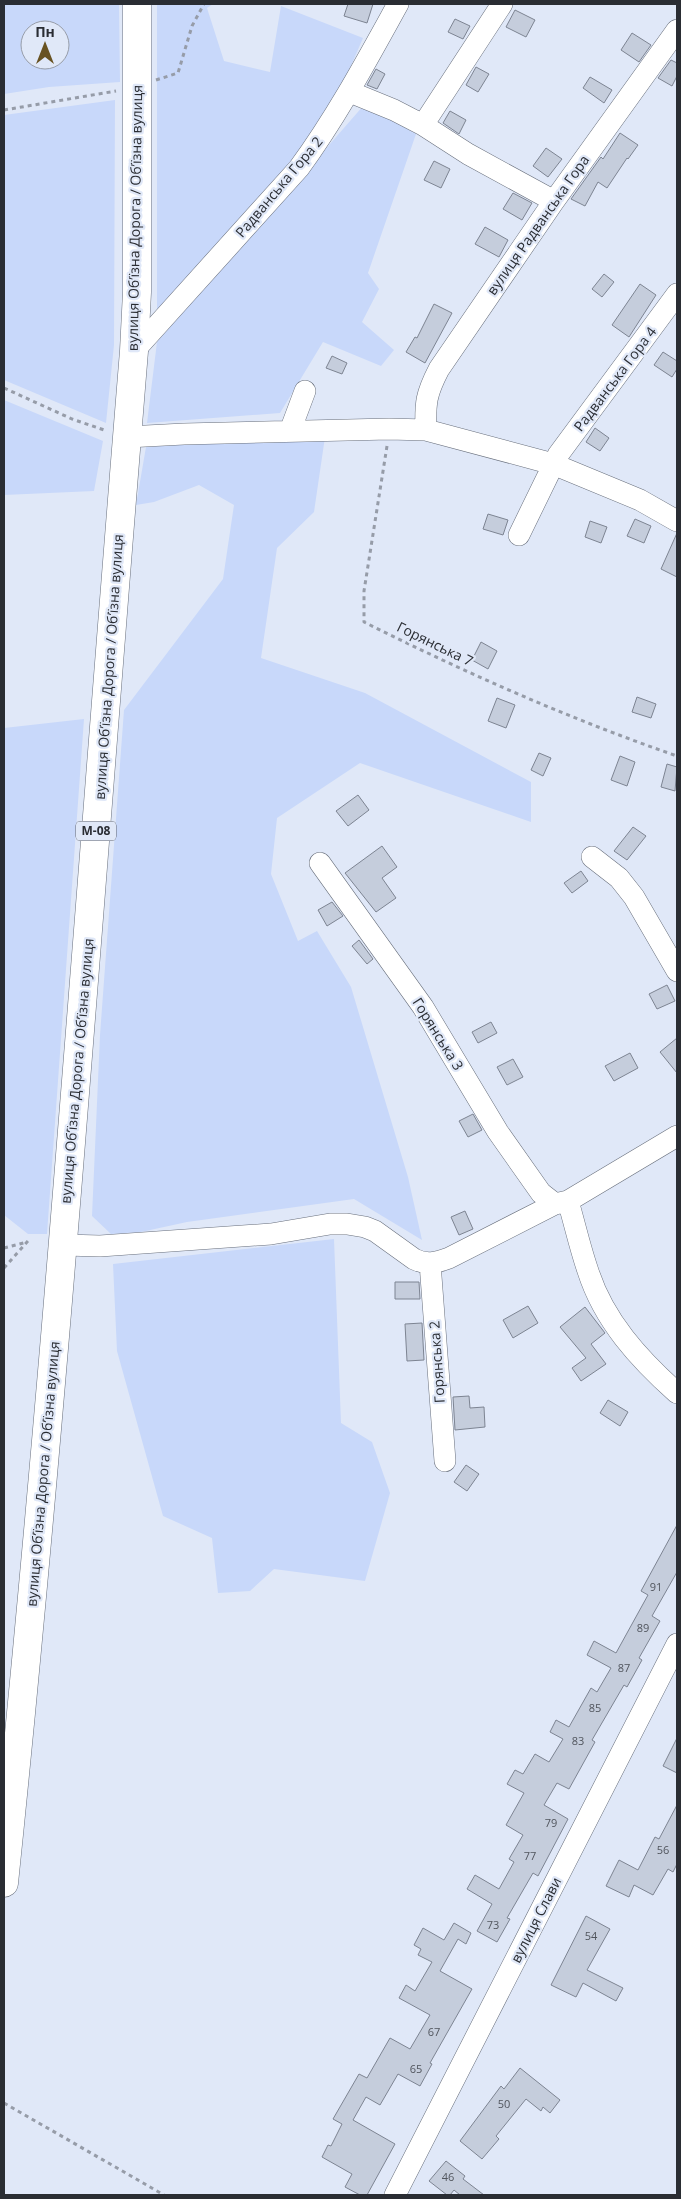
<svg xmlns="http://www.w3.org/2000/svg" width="681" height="2199" font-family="'Open Sans',sans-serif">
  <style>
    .green { fill: #c8d8fa; fill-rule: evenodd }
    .building { fill: #c5cddc; stroke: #7d8492 }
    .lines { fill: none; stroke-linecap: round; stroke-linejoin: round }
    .minor-casing { stroke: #686f7c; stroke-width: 22 }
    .highway-casing { stroke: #686f7c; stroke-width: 29 }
    .path { stroke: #969ca8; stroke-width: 3; stroke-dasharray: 4 4; stroke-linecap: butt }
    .minor { stroke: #fff; stroke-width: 21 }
    .highway { stroke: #fff; stroke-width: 28 }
    .labels { text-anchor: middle; stroke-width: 4.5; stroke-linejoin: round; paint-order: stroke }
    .number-label { font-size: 11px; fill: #51555d }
    .shield { fill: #e0e8f8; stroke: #61656e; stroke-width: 1 }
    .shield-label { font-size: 12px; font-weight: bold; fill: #2a2d33 }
    .street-label { font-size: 14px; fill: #2a2d33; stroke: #e0e8f8 }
  </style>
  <rect width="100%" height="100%" fill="#e0e8f8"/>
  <path class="green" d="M4 4H119L120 82 49 87 4 94ZM30 30H60V60H30Z
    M157 4H213L207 8 224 61 270 72 281 6 363 38 332 110 280 179 157 310Z
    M115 100 114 345 106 423 4 380V115Z
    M364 105 416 134 368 273 379 289 362 322 394 350 381 366 323 342 280 413 147 423 157 342Z
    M4 400 103 441 94 491 4 495Z
    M325 437 314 512 277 548 261 658 365 693 531 782V822L360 763 277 818 271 874 298 941 317 931 351 987 408 1177 422 1240 354 1199 187 1222 141 1232 111 1234 92 1216 100 1035 124 710 223 579 234 505 199 485 154 502 136 505 146 447Z
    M84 719 47 1234H28L4 1215V728Z
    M334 1239 341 1423 372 1442 390 1493 365 1581 274 1569 250 1591 218 1593 212 1538 163 1516 117 1351 113 1264Z"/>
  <path class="building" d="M348 4H373L367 23 344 16Z
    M515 10 535 20 526 37 506 27Z
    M455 19 470 26 463 39 448 32Z
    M632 33 651 45 639 62 621 50Z
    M671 60 677 63V76L672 86 658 78Z
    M476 67 489 74 478 92 466 85Z
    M376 69 385 74 377 89 367 85Z
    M590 77 612 90 604 103 583 88Z
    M450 111 466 120 459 134 443 123Z
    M620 133 638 145 628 159 627 158 607 188 598 182 585 206 571 199 601 157 603 159Z
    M546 148 562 159 548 177 533 166Z
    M434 161 450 169 441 188 424 180Z
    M513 193 532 203 522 220 503 209Z
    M485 227 508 240 499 257 475 244Z
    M604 274 614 282 602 297 592 289Z
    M640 284 656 295 629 337 612 325Z
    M434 304 452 313 425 363 406 352 415 337 417 338Z
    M663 352 677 361V369L672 377 654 365Z
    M332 356 347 363 342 374 326 368Z
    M595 428 609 438 600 451 586 442Z
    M488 514 508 520 503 535 483 529Z
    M635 519 651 526 644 543 627 536Z
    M590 521 607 527 601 543 585 537Z
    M677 533V577L661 569Z
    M481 642 497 651 488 669 472 660Z
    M637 697 656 704 651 718 632 712Z
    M497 698 515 705 506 728 488 721Z
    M539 753 551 758 543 776 531 770Z
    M620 756 635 762 627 786 611 780Z
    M667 764 677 767 675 791 661 787Z
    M358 795 369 810 348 826 336 811Z
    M633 827 646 836 627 860 614 851Z
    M382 846 397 867 382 878 396 898 376 912 345 873Z
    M581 871 588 881 572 893 564 883Z
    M332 902 343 916 327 926 318 910Z
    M359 940 373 959 367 964 352 946Z
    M667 985 675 1001 657 1009 649 994Z
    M491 1022 497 1033 478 1043 472 1032Z
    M677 1038V1073L660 1052Z
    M630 1053 638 1068 614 1081 605 1066Z
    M513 1059 523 1077 507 1085 497 1067Z
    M473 1114 482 1130 468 1137 459 1121Z
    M465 1211 473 1229 459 1235 451 1217Z
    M395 1282H419L420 1299H395Z
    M528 1306 538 1323 513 1338 503 1320Z
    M585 1307 605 1333 591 1344 606 1364 581 1381 572 1368 586 1358 560 1327Z
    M422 1323 424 1360 407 1361 405 1324Z
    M469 1396 470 1408 484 1407 485 1427 455 1430 453 1397Z
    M608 1400 628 1412 620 1426 600 1413Z
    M466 1465 479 1474 467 1491 454 1482Z
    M677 1525V1572L652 1616 660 1621 639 1658 642 1660 627 1687 624 1685 592 1740 595 1742 569 1789 557 1783 544 1805 568 1819 538 1876 533 1873 507 1918 510 1919 497 1942 477 1931 492 1904 467 1889 475 1875 499 1889 514 1862 509 1859 523 1835 506 1825 524 1793 507 1784 515 1770 523 1774 535 1754 549 1762 563 1739 550 1732 556 1720 569 1727 591 1688 597 1692 611 1668 587 1655 594 1641 616 1653 648 1595 641 1591Z
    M677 1738V1773L663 1766Z
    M677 1805V1864L673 1872 668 1869 653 1895 634 1885 629 1897 606 1886 619 1860 638 1870 655 1837 659 1839Z
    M586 1916 610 1929 587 1970 623 1988 616 2001 583 1983 576 1997 551 1985Z
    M454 1923 471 1933 466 1944 458 1939 440 1971 472 1989 430 2063 432 2064 420 2086 398 2074 380 2105 366 2097 353 2120 395 2144 367 2195H360L345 2187 352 2174 322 2157 328 2145 331 2146 342 2124 333 2119 359 2074 367 2078 390 2038 410 2049 430 2015 399 1998 406 1985 415 1991 432 1962 418 1955 421 1949 414 1945 423 1928 444 1940Z
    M520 2068 560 2100 550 2113 543 2107 541 2111 526 2099 496 2136 499 2139 482 2159 460 2141 501 2086 504 2089Z
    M446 2161 465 2176 463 2179 484 2195H460L454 2190 450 2195H447L429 2181Z"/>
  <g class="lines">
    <defs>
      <path id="minor" d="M350 92 394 110 423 125 468 154 554 201
        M423 125 502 4
        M134 351 299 168C337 116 367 60 398 4
        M426 430C425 403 426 394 439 369L554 201 677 30
        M290 431 305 391
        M127 437 184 434 389 429 426 430 553 464 640 500 677 521
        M519 535 558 455 677 294
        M592 857 619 878 634 897 677 971
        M320 863 423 1007 498 1132 541 1193 555 1204
        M568 1201 677 1136
        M64 1245 100 1246 271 1234 330 1224H347L365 1227 375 1231 414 1259C426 1265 436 1263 449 1258L555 1204 568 1201C575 1225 580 1248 588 1271 604 1321 639 1359 677 1393
        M430 1263 445 1461
        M395 2195 677 1644"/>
      <path id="highway" d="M4 1883C57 1373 92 862 134 351L137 292V4"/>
    </defs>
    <use href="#minor" class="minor-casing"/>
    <use href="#highway" class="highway-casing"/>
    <path class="path" d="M156 80 178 73 192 26 204 4
      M4 110 116 91
      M4 388 72 419 107 431
      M387 446 364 591V622C466 673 570 719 677 756
      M4 1248 27 1242
      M4 1268 28 1241
      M4 2103 164 2195"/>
    <use href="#minor" class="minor"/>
    <use href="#highway" class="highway"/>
  </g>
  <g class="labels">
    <g class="number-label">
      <text x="656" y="1591">91</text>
      <text x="643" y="1632">89</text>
      <text x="624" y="1672">87</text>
      <text x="595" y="1712">85</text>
      <text x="578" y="1745">83</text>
      <text x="551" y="1827">79</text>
      <text x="663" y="1854">56</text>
      <text x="530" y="1860">77</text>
      <text x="493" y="1929">73</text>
      <text x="591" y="1940">54</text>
      <text x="434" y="2036">67</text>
      <text x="416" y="2073">65</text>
      <text x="504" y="2108">50</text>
      <text x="448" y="2181">46</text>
    </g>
    <rect class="shield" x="76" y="821.5" width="40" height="19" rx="4"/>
    <g class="shield-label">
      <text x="96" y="835">М-08</text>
    </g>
    <g class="street-label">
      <text transform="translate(279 187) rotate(-50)" y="5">Радванська Гора 2</text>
      <text transform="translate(135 218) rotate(-89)" y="5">вулиця Обʼїзна Дорога / Обʼїзна вулиця</text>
      <text transform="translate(538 225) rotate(-55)" y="5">вулиця Радванська Гора</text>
      <text transform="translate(615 379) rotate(-53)" y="5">Радванська Гора 4</text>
      <text transform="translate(435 644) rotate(26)" y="5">Горянська 7</text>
      <text transform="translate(109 667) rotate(-86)" y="5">вулиця Обʼїзна Дорога / Обʼїзна вулиця</text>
      <text transform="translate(438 1034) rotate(58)" y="5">Горянська 3</text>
      <text transform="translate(77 1071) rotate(-85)" y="5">вулиця Обʼїзна Дорога / Обʼїзна вулиця</text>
      <text transform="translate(437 1362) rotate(-94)" y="5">Горянська 2</text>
      <text transform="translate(43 1474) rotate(-85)" y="5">вулиця Обʼїзна Дорога / Обʼїзна вулиця</text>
      <text transform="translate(536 1920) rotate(-63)" y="5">вулиця Слави</text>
    </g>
  </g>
  <rect width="681" height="2199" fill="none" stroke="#2a2d33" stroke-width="10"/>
  <g transform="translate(45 45)"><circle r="24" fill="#e0e8f8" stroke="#979da9"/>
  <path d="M0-4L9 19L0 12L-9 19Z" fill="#685221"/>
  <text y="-8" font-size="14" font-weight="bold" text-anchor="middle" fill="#2a2d33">Пн</text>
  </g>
</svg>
